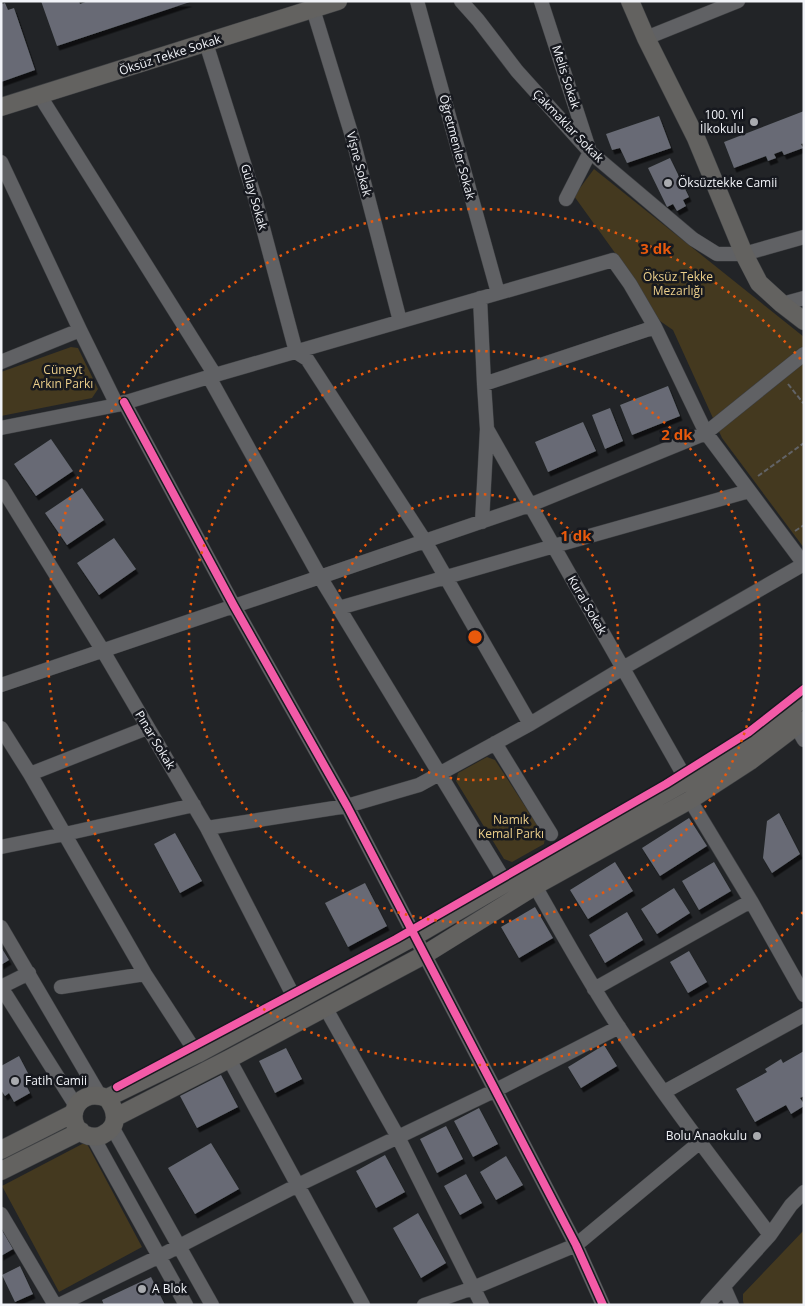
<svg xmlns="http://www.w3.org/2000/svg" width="805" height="1306" font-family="'Open Sans',sans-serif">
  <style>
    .green { fill: #44391f }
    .building { fill: #676b74; filter: url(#shadow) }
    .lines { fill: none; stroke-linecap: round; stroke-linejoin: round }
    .minor-casing { stroke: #3d3f42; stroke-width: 15 }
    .major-casing { stroke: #3d3f42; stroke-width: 19 }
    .path { stroke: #626366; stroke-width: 2; stroke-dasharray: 5 2.5; stroke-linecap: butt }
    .minor { stroke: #606164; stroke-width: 14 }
    .major { stroke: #636260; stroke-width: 18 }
    .cycleway-casing { stroke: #17191f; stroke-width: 11 }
    .cycleway { stroke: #f35aa7; stroke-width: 8 }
    .ring { fill: none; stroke: #e8590c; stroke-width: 2.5; stroke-dasharray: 2.5 5 }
    .poi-dot { fill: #a9abaf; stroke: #17191f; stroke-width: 2 }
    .labels { text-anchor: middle; stroke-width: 5; stroke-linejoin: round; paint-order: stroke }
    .street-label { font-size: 12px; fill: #f1f3f8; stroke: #17191f }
    .poi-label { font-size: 12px; fill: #f1f3f8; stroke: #17191f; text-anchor: start }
    .park-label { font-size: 12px; fill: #ebce8a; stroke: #17191f }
    .centre { fill: #e8590c; stroke: #17191f; stroke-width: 2.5 }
    .ring-label { font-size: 15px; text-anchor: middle; font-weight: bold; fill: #e8590c; stroke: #17191f; stroke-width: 5; stroke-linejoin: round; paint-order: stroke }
  </style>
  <defs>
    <filter id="shadow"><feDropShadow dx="2.5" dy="4.5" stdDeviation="0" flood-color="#0009"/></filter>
  </defs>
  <rect width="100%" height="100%" fill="#222427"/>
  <path class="green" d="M594 169 804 337V548L722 438 673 330 660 321 623 264 574 196Z
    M71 347 78 348 98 389 92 398 1 416V372Z
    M487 757 495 760 545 837 544 844 512 862 504 859 456 781 458 773Z
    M86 1142 142 1247 59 1292 2 1186Z
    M804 1230V1305H744L743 1301V1294Z"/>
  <path class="building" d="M41 1H79L80 4 88 1 190 2 57 46Z
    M5 3 8 10 14 8 35 70 1 82V4Z
    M804 111V143L801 144 803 148 784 155 782 151 774 154 776 158 768 161 766 156 734 168 724 142Z
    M659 116 671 148 627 163 620 148 612 150 606 134Z
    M670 158 689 197 683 200 686 206 677 211 673 204 667 207 648 168Z
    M668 386 680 416 632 435 620 405Z
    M610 408 623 441 605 449 592 415Z
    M583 422 596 451 548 472 535 442Z
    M51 439 73 471 36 496 14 464Z
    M82 488 104 520 67 545 45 513Z
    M114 538 136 569 99 595 77 563Z
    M779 813 800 854 772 873 763 858 767 821Z
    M689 818 707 846 660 876 642 848Z
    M175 833 202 881 180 893 154 844Z
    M615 862 633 891 588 919 570 890Z
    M714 862 731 891 699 910 682 881Z
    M365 883 387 926 348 947 325 903Z
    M674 888 690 913 657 934 641 909Z
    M535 907 553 938 519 958 501 927Z
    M627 912 643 940 605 963 589 935Z
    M1 947 9 960 1 965Z
    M689 951 707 982 688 993 670 962Z
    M604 1045 617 1066 581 1088 568 1067Z
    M286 1048 302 1079 275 1093 259 1061Z
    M804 1051V1096L800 1098 804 1104V1106L791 1114 786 1105 755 1122 736 1089 767 1072 765 1069 781 1059 783 1063Z
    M19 1056 31 1079 25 1083 30 1093 14 1102 9 1093 5 1096 1 1090V1066Z
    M221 1075 238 1107 197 1128 180 1096Z
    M479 1108 498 1144 473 1157 454 1121Z
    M446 1126 463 1159 437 1173 420 1139Z
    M211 1143 239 1189 195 1214 168 1168Z
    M385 1155 405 1192 376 1208 356 1171Z
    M506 1156 523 1185 496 1200 480 1172Z
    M466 1174 482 1203 460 1215 444 1186Z
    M418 1213 446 1263 421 1278 393 1228Z
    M1 1228 13 1249 1 1256Z
    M20 1266 33 1294 15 1302 2 1275Z
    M151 1277 165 1305H104L102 1300Z"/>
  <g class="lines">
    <defs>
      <path id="minor" d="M417 1 498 293
        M461 1 478 20 517 71 590 152 693 239 717 254H744L804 237
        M541 1 590 152 566 199
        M313 9 352 136 400 321
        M646 38 738 1
        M206 43 255 198 296 352 307 359 425 541 530 724
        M40 96 215 375
        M1 162 80 330 117 405
        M480 298 484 384 487 429 482 522
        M782 304 804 298
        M1 362 80 330
        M209 377 320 577 506 883
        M124 402 234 606 347 806 576 1245 603 1305
        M1 428 117 405 215 375 613 260 630 284 655 327 484 384
        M487 429 687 781
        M1 486 103 651 207 828 296 1001
        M339 608 554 546 749 491
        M1 685 320 577 530 505 706 433 804 354
        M796 726 804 740
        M1 728 30 774 145 974 197 1054
        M495 743 551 834
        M30 774 147 728
        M690 800 751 901 804 995
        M207 828 347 806 419 785 530 724 623 668 804 564 706 433 655 327
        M1 847 65 834 194 805
        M535 886C562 933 588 981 618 1026 665 1098 718 1166 770 1235
        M1 927 100 1096
        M1 987 76 1106
        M1 987 29 973
        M61 987 145 974
        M594 989 751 901
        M325 1007 398 1137 482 1305
        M229 1059 363 1305
        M664 1092 804 1015
        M112 1127 212 1305
        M93 1137 186 1305
        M1 1214 55 1305
        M724 1287 732 1305
        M59 1305 160 1256 298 1185 496 1090 619 1027
        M424 1305 473 1288 576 1245 700 1142
        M707 1305 770 1235 791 1205 804 1192"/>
      <path id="major" d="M630 1 646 38 696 138 744 254 759 283 782 304 804 321
        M1 107 338 1
        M107 1098C116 1109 120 1126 104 1134 100 1137 94 1137 89 1136 62 1129 72 1085 107 1098L197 1054 296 1001 415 936 506 883 687 781 738 748 804 698
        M116 1117 229 1059 424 955 535 886 690 800 750 761 804 720
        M1 1150 74 1113
        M1 1171 81 1131"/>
    </defs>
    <use href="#minor" class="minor-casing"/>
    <use href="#major" class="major-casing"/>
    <path class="path" d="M788 384 804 404
      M758 476 804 443
      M795 531 804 525"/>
    <use href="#minor" class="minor"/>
    <use href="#major" class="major"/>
    <defs>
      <path id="cycleway" d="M124 402 234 606 347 806 576 1245 603 1305
        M117 1087 396 939 666 784 749 732 804 689"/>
    </defs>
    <use href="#cycleway" class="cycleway-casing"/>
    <use href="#cycleway" class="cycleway"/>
  </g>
  <g class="ring">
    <circle cx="475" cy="637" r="143"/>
    <circle cx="475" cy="637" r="286"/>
    <path d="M803 912A428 428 0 1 1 803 362"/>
  </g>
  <g class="poi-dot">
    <circle cx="754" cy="122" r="5"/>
    <circle cx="668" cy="183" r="5"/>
    <circle cx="15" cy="1081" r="5"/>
    <circle cx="757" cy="1136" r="5"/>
    <circle cx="142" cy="1289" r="5"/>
  </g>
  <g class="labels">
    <g class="street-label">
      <text transform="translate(170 55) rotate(-18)" y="4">Öksüz Tekke Sokak</text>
      <text transform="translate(566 77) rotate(72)" y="4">Melis Sokak</text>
      <text transform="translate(568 126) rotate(46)" y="4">Çakmaklar Sokak</text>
      <text transform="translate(457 147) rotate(75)" y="4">Öğretmenler Sokak</text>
      <text transform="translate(359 164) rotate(75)" y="4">Vişne Sokak</text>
      <text transform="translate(254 197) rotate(74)" y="4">Gülay Sokak</text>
      <text transform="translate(587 605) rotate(60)" y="4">Kural Sokak</text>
      <text transform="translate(155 740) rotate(59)" y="4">Pınar Sokak</text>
    </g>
    <g class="poi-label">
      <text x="744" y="119" text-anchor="end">100. Yıl<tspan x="744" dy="14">İlkokulu</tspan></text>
      <text x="678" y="187">Öksüztekke Camii</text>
      <text x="25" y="1085">Fatih Camii</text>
      <text x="747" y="1140" text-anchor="end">Bolu Anaokulu</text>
      <text x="152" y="1293">A Blok</text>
    </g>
    <g class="park-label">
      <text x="678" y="281">Öksüz Tekke<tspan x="678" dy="14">Mezarlığı</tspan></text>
      <text x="63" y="374">Cüneyt<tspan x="63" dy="14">Arkın Parkı</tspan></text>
      <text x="511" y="824">Namık<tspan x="511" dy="14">Kemal Parkı</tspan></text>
    </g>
  </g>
  <circle cx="475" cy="637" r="8" class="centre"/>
  <g class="ring-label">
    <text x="656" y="254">3 dk</text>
    <text x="677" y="440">2 dk</text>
    <text x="576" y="541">1 dk</text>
  </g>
  <rect width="805" height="1306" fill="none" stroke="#f1f3f8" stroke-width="5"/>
</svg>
